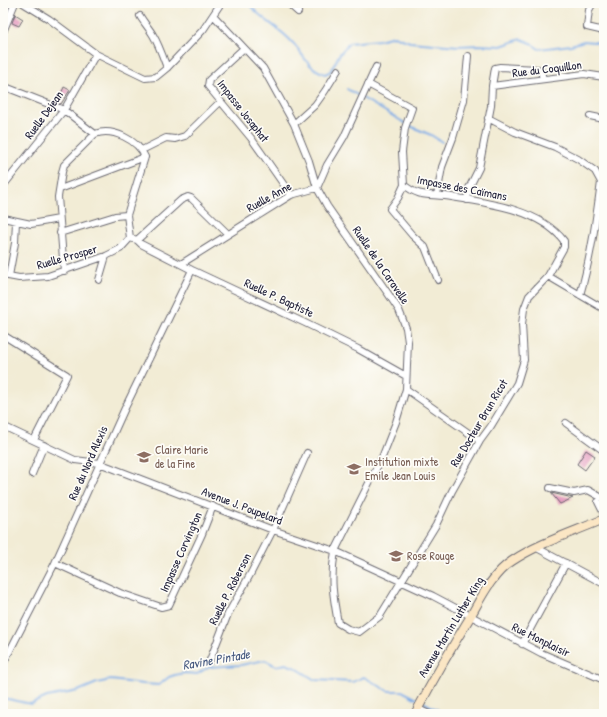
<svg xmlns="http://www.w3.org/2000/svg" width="607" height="717" font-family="'Patrick Hand',sans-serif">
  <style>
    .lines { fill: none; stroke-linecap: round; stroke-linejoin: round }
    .stream { stroke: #7dace7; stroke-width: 2 }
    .building { fill: #e291b9 }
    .street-casing { stroke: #6b6971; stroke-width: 8 }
    .secondary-casing { stroke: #6b6971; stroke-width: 10 }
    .street { stroke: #fff; stroke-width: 6 }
    .secondary { stroke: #fbe6c4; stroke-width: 8 }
    .labels { text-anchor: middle; stroke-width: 3.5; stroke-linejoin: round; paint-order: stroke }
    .street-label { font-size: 12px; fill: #22223b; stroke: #fdfcf7 }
    .education-label { font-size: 12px; fill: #785e54; stroke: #fdfcf7; text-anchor: start }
    .water-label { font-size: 13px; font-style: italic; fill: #465980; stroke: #fdfcf7 }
  </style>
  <rect width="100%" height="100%" fill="#fdfcf7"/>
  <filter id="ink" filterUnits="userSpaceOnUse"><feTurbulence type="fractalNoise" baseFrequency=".025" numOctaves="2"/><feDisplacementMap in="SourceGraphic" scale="8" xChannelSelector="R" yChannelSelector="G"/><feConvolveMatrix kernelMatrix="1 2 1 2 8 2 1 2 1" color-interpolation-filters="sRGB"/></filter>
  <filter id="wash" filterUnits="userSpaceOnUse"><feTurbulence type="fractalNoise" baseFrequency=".012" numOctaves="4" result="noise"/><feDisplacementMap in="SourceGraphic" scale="16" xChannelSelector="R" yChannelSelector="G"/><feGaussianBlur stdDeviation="0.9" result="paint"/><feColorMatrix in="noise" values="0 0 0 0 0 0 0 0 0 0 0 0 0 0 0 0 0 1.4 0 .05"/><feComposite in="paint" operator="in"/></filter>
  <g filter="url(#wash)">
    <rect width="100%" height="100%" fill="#f2ecd5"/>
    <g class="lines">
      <path class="stream" d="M248 3C260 19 279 27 292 42 305 56 306 67 325 74L331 71 339 55 349 43 379 40 394 36 410 42 459 46 478 45 501 46 521 39 529 42 539 49 571 45 584 41 604 43
        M347 89 410 126 431 135 442 142
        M3 698 31 704 47 697 78 691 97 683 111 680 143 684 159 685 169 677 175 675 184 673 197 674 209 667 241 665 265 660 276 666 286 664 296 668 315 680 353 682 364 677 388 691H402L419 700
        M423 702 445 714"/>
    </g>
    <g id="blocks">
      <path class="building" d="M15 14 23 19 19 26 12 23Z
        M64 87 70 90 61 104 57 103Z
        M586 450 595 456 585 470 577 464Z
        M551 493 573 498 560 504Z"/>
    </g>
  </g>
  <g filter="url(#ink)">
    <use href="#blocks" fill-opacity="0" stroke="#6b6971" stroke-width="1"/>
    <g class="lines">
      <defs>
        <path id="street" d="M23 3 49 19 96 54 145 78 156 77 167 68 203 30 221 3
          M288 3 298 12
          M593 3 589 10 587 27 604 31
          M213 15 263 68 294 124 309 161 317 188 327 206 389 295 399 310 406 328 408 342 406 389 396 422 383 455 335 551C330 579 333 596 338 623L348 629 359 632 380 616 436 525 452 491 480 441 491 426 517 383 524 360 522 324 524 309 529 296 548 276 564 247V241C539 208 483 202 445 196 427 194 419 197 404 185
          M140 16C144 23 149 28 153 35 159 45 163 57 167 68
          M3 32 15 3
          M244 48 209 80 208 86 251 138 291 195
          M368 84 412 108 405 128 402 152 404 185 398 198 390 209 412 235 425 247 438 280
          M3 86 64 110 95 134C112 127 138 140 145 157L127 215 130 238 137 240 141 244 192 270 305 323 358 349 406 376
          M492 86 584 74 604 77
          M590 116 604 119
          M488 118 515 132 555 147 578 159 595 171 601 182
          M294 124 315 105 325 91 338 70
          M142 150 166 138 175 139 185 136 220 102
          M3 186 64 110 96 54
          M60 189 145 157
          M437 195 442 167 453 138 464 100 468 56
          M467 200 469 188 479 168 491 106 492 86 495 68 500 67 538 69 541 71 543 79
          M3 218 31 224 59 219
          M60 233 115 216 127 215
          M137 240 181 200 188 197 191 198 228 234
          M181 264 291 195 317 188 327 165 344 137 376 67
          M64 271 58 197 62 172 64 165 95 134
          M3 275 19 278 48 276 106 256 120 249 130 238
          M9 276 15 243 16 221
          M548 276 604 309
          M99 280 106 256
          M580 295C591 257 596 220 601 182
          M3 335 67 375 34 440
          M406 389 480 441
          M566 423 604 451
          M3 426 75 460 99 463 273 530 335 551 433 596 541 653 604 680
          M32 474 44 445
          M550 488 574 493 588 490 604 499
          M598 502 604 514
          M537 548 604 584
          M55 563 120 593 161 607 169 605 202 534 213 506
          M522 644 566 563
          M210 660 228 614 251 573 273 530 307 453
          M3 664 55 563 125 408 192 270
          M418 709 429 714"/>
        <path id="secondary" d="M415 714C432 682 450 650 469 619 481 598 492 574 512 561 539 543 574 532 604 519"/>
      </defs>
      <use href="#street" class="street-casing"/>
      <use href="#secondary" class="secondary-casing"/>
      <use href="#street" class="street"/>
      <use href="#secondary" class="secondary"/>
    </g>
  </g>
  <defs>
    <symbol id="school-bare" viewBox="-9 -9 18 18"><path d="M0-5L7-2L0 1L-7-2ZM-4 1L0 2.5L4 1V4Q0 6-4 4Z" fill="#8d6e63" stroke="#fdfcf7" stroke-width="2.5" paint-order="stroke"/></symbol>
  </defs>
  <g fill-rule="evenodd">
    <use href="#school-bare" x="134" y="447" width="20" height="20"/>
    <use href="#school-bare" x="344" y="459" width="20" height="20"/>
    <use href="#school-bare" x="386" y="546" width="20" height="20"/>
  </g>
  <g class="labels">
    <g class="street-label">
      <text transform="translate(547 69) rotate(-7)" y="4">Rue du Coquillon</text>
      <text transform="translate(243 111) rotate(52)" y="4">Impasse Josaphat</text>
      <text transform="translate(44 115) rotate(-54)" y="4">Ruelle Dejean</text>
      <text transform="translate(462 188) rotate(11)" y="4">Impasse des Caïmans</text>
      <text transform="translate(269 197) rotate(-29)" y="4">Ruelle Anne</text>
      <text transform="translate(67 257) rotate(-16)" y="4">Ruelle Prosper</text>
      <text transform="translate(381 265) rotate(56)" y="4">Ruelle de la Caravelle</text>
      <text transform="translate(279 298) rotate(25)" y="4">Ruelle P. Baptiste</text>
      <text transform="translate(479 423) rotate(-59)" y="4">Rue Docteur Brun Ricot</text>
      <text transform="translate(88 463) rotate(-66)" y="4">Rue du Nord Alexis</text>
      <text transform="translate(242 506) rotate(21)" y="4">Avenue J. Poupelard</text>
      <text transform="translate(181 552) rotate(-66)" y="4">Impasse Corvington</text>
      <text transform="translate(230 589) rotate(-63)" y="4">Ruelle P. Roberson</text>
      <text transform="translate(451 627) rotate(-59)" y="4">Avenue Martin Luther King</text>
      <text transform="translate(541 640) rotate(26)" y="4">Rue Monplaisir</text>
    </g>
    <g class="education-label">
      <text x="155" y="454">Claire Marie<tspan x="155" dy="14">de la Fine</tspan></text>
      <text x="365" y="466">Institution mixte<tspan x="365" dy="14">Emile Jean Louis</tspan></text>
      <text x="407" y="560">Rose Rouge</text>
    </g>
    <g class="water-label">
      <text transform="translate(216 659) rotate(-10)" y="5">Ravine Pintade</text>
    </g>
  </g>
  <rect width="607" height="717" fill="none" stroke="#fdfcf7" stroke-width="16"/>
</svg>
